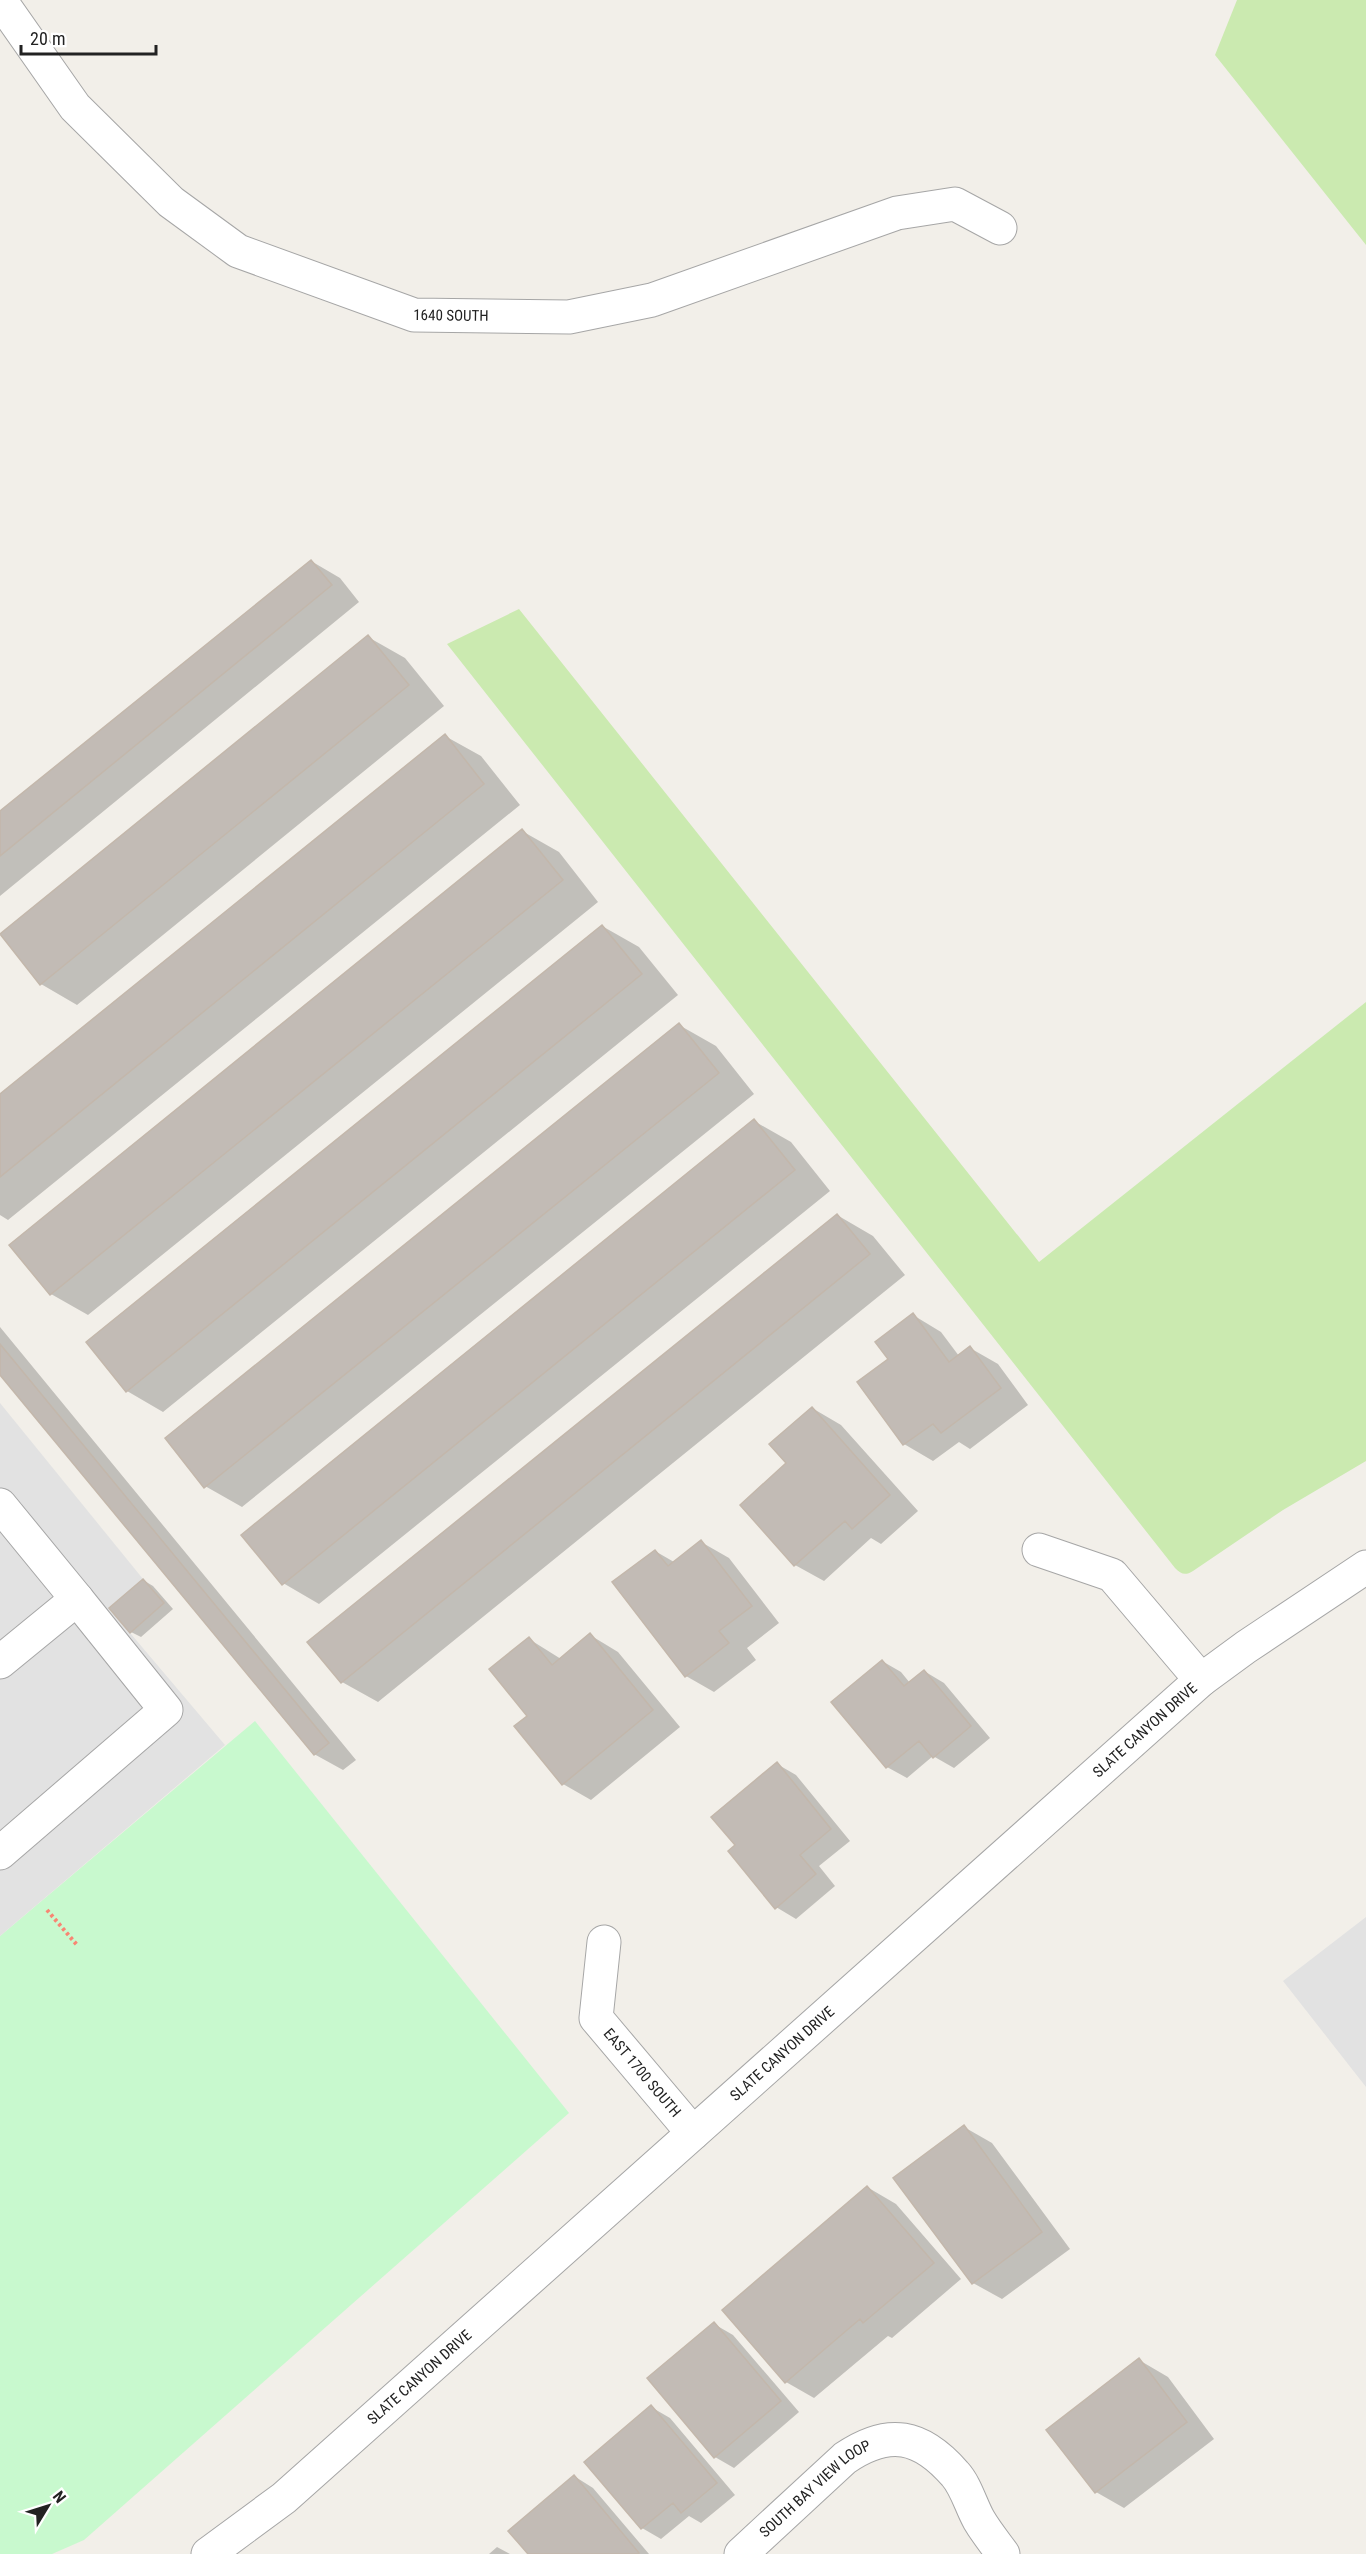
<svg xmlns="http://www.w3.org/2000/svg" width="1366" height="2554" font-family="'Roboto Condensed',sans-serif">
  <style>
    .grass { fill: #cbeab0 }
    .park { fill: #c8f9ce }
    .parking { fill: #e2e2e2 }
    .shadow { fill: #0003 }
    .building { fill: #c2bbb5; stroke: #c3b7ab; stroke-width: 1.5 }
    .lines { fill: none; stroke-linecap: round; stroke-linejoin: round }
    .minor-casing { stroke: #a6a6a6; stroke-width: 35 }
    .path { stroke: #f88673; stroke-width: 4; stroke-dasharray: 3 3; stroke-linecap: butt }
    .minor { stroke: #fff; stroke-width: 33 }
    .labels { text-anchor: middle; stroke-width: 5; stroke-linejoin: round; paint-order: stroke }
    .street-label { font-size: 15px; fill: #222; stroke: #fff }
  </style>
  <rect width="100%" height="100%" fill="#f2efe9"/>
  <path class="grass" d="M1237 0H1366V245L1215 55Z
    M519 609 1039 1262 1366 1002V1461L1283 1510 1193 1571C1185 1576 1181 1574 1175 1568L447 644Z"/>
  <path class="park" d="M255 1721 569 2113 84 2540 52 2554H0V1936Z"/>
  <path class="parking" d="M0 1403 143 1579 109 1608 225 1745 0 1936Z
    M1366 1917V2087L1283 1981Z"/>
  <path class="shadow" d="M311 561 340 578 359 602 0 896V813Z
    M368 637 405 658 444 706 77 1005 41 984 1 935Z
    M445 736 481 756 520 805 8 1220 0 1215V1096Z
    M522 831 559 852 598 902 88 1315 51 1294 11 1245Z
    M602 926 639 947 678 995 163 1412 127 1391Z
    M679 1025 716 1046 754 1094 242 1507 205 1486Z
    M754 1121 791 1142 830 1191 319 1604 283 1583Z
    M837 1215 873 1236 905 1275 378 1702 342 1682Z
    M913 1315 941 1332 959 1356 970 1348 998 1364 1028 1405 970 1449 959 1442 933 1461 904 1444 859 1382 890 1360Z
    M0 1327 356 1760 343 1770 314 1754 0 1373Z
    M812 1408 841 1425 918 1511 881 1544 871 1538 824 1581 795 1565 788 1464Z
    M701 1542 729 1558 779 1623 747 1648 756 1660 714 1692 686 1676 655 1551 674 1562Z
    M143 1580 153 1586 173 1609 141 1637 131 1632 111 1608Z
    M590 1635 618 1652 680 1727 591 1800 563 1784 529 1716V1639L561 1659Z
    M882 1661 901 1672 910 1683 924 1671 944 1683 990 1738 954 1768 933 1756 907 1778 887 1767Z
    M777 1764 796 1775 850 1841 819 1866 835 1886 796 1919 776 1907Z
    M964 2127 992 2143 1070 2249 1002 2299 973 2283Z
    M867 2187 896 2204 961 2279 892 2338 888 2336 814 2398 786 2382Z
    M714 2324 733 2335 799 2412 734 2468 715 2457Z
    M1139 2360 1168 2377 1214 2439 1124 2508 1096 2492Z
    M651 2407 670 2418 735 2495 701 2523 689 2516 661 2539 642 2528Z
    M574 2476 593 2488 649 2554H530Z
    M497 2547 510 2554H489Z"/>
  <path class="building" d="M311 560 332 585 0 856V811Z
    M368 635 409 685 40 985 0 934Z
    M445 734 484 784 0 1177V1094Z
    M522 829 563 880 50 1295 9 1245Z
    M602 925 642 974 126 1392 86 1342Z
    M679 1023 719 1073 204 1488 165 1438Z
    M754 1119 795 1170 282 1585 241 1535Z
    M837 1214 870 1254 341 1683 307 1642Z
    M913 1313 949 1362 970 1346 1001 1388 941 1433 933 1424 903 1445 857 1382 888 1359 875 1342Z
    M0 1344 329 1743 314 1755 0 1375Z
    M812 1407 890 1495 852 1529 845 1521 794 1566 740 1505 786 1463 769 1444Z
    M701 1540 752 1606 719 1631 729 1643 685 1677 612 1582 655 1550 668 1566Z
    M143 1579 164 1603 130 1633 109 1608Z
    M590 1633 653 1710 562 1785 514 1726 527 1716 489 1669 529 1637 552 1665Z
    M882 1660 904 1686 924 1670 971 1726 933 1758 919 1741 886 1768 831 1702Z
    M777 1762 831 1829 800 1855 816 1874 775 1909 728 1851 735 1845 711 1817Z
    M964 2125 1042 2232 972 2284 893 2178Z
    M867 2186 934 2263 863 2323 860 2319 785 2383 722 2310Z
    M714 2322 781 2401 714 2458 647 2378Z
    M1139 2358 1187 2422 1095 2493 1046 2430Z
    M651 2405 717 2483 681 2513 673 2503 641 2529 584 2462Z
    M574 2475 639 2553 638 2554H528L508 2531Z"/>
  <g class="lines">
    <defs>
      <g id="minor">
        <path id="s1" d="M0 0 75 107 171 202 238 251 414 315 569 317 652 300 897 213 955 204 1000 228"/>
        <path d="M0 1505 77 1599 0 1662"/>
        <path d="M1039 1550 1112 1575 1201 1680"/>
        <path d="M0 1853 166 1710 77 1599"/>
        <path id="s2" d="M604 1942 596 2018 693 2133"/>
        <path id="s3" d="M208 2554 284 2498 1201 1680 1246 1647 1366 1567"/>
        <path id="s4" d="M741 2554 845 2458C889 2428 921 2435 955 2474 966 2486 971 2506 979 2520 986 2532 995 2543 1003 2554"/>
      </g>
    </defs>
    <use href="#minor" class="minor-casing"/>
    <path class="path" d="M47 1910 77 1945"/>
    <use href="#minor" class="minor"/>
  </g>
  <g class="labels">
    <g class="street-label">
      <text dy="5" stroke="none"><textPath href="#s1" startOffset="573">1640 SOUTH</textPath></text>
      <text dy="5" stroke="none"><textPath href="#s3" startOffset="1248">SLATE CANYON DRIVE</textPath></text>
      <text dy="5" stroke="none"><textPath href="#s3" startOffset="762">SLATE CANYON DRIVE</textPath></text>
      <text dy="5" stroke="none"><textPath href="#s2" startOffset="148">EAST 1700 SOUTH</textPath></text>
      <text dy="5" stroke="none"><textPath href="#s3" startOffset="276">SLATE CANYON DRIVE</textPath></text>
      <text dy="5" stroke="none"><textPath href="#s4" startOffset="99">SOUTH BAY VIEW LOOP</textPath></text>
    </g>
  </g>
  <g transform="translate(48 2506) rotate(52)" stroke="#ffffff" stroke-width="4.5" paint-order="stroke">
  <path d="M0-4.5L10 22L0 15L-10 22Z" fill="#222222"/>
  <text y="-9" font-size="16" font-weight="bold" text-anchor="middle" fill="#222222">N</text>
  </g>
  <path d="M21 45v9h135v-9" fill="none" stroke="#222222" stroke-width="3"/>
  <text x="30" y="45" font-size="18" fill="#222222" stroke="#ffffff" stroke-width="4.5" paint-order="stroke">20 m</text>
</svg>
